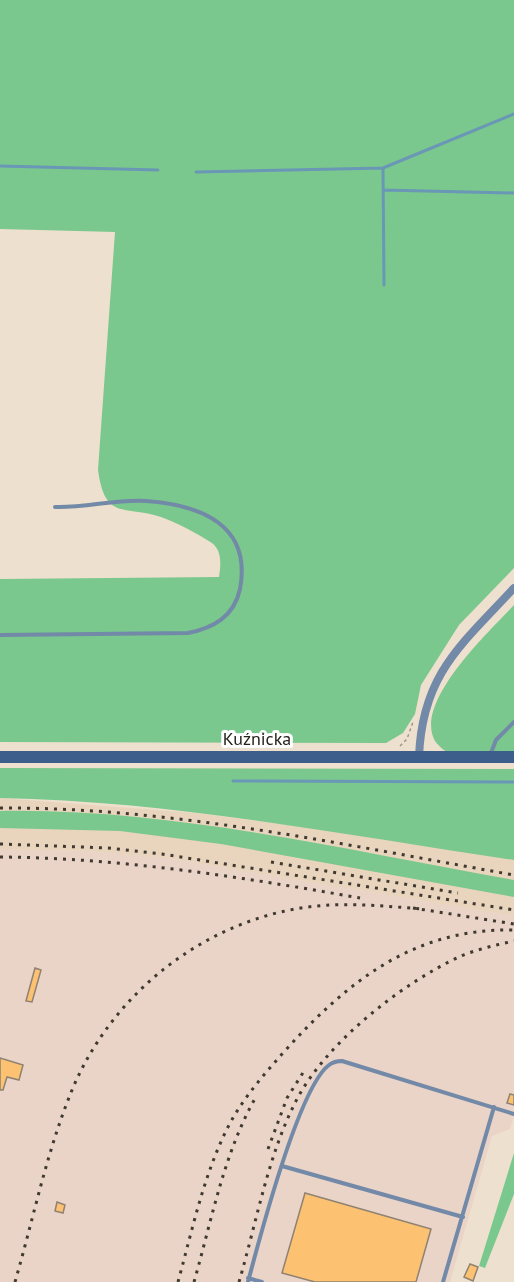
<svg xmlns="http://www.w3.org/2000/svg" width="514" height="1282" font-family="'PT Sans',sans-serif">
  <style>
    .industrial { fill: #ead3c7 }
    .built { fill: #e9d5bd }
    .green { fill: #7ac88d }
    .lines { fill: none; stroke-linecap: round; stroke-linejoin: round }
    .stream { stroke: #6a97b6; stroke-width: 3 }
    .building { fill: #fdc271; stroke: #8f8272; stroke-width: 1.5 }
    .path { stroke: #a29789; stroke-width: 1.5; stroke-dasharray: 3 3; stroke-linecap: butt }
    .lane { stroke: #7289a8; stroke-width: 4 }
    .street { stroke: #7289a8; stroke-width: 8 }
    .secondary { stroke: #3d5e8a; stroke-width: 12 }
    .rail { stroke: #3f3931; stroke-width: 3; stroke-dasharray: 3 6; stroke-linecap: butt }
    .labels { text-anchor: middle; stroke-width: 6; stroke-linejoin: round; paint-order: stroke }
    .street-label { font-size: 18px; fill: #26211a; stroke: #fff }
  </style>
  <rect width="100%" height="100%" fill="#eee0ce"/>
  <path class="industrial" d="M0 849 86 851 166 858 514 916V1116L510 1129 492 1136 450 1282H0Z"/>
  <path class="built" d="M0 798 196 813 343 832 514 860V916L166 858 86 851 0 849Z"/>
  <path class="green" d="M0 0H514V568L459 625 421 685 415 714 403 733 386 743 0 742V579L219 577C221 564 222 551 212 543 196 533 178 523 161 517 124 505 105 521 98 470L115 232 0 229Z
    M514 605V757H453C447 752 439 747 435 741 413 702 490 631 514 605Z
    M0 768 514 769V860C344 835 173 801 0 798Z
    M0 811C171 808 346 850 514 880V897L221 844 120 831 0 828Z
    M514 1153V1194L485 1268 479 1266Z"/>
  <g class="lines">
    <path class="stream" d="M0 166 158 170
      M383 168 384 285
      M196 172 383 168 514 114
      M383 190 514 193
      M233 781 514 782"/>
  </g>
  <path class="building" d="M35 968 41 970 32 1002 26 1001Z
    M0 1058 23 1065 19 1080 7 1077 3 1090H0Z
    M510 1094 514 1095V1105L507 1103Z
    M305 1193 431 1229 416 1282H315L282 1273Z
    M57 1202 65 1205 63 1213 55 1211Z
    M470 1264 478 1267 473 1281 464 1277Z"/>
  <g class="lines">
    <path class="path" d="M400 746 407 739 413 722"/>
    <path class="lane" d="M0 635 188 633C213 628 234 617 240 589 252 525 201 505 146 501 116 499 86 508 55 507
      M491 753 496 740 514 722
      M282 1166 463 1217
      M248 1278 262 1282
      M248 1282C259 1240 299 1087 329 1065 333 1062 338 1061 342 1061L514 1114
      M443 1282 494 1107"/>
    <path class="street" d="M419 757C422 674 462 644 514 588"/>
    <path class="secondary" d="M0 757H514"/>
    <path class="rail" d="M0 808C173 807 344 845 514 875
      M0 844 108 848 162 854 514 910
      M0 857C122 858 241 877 360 898
      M271 862 458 893
      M413 908 514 924
      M268 1149 287 1098 306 1068
      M15 1282C33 1220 46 1155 70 1095 109 996 202 921 308 907 346 902 384 906 421 909
      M178 1282C192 1231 203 1178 226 1131 240 1102 261 1078 282 1054 346 983 412 928 514 930
      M194 1282C212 1219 224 1152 257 1095
      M239 1282C256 1224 268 1156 295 1103 324 1044 402 983 461 956 478 949 496 945 514 941"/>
  </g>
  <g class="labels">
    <g class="street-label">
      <text x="257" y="745">Kuźnicka</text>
    </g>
  </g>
</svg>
